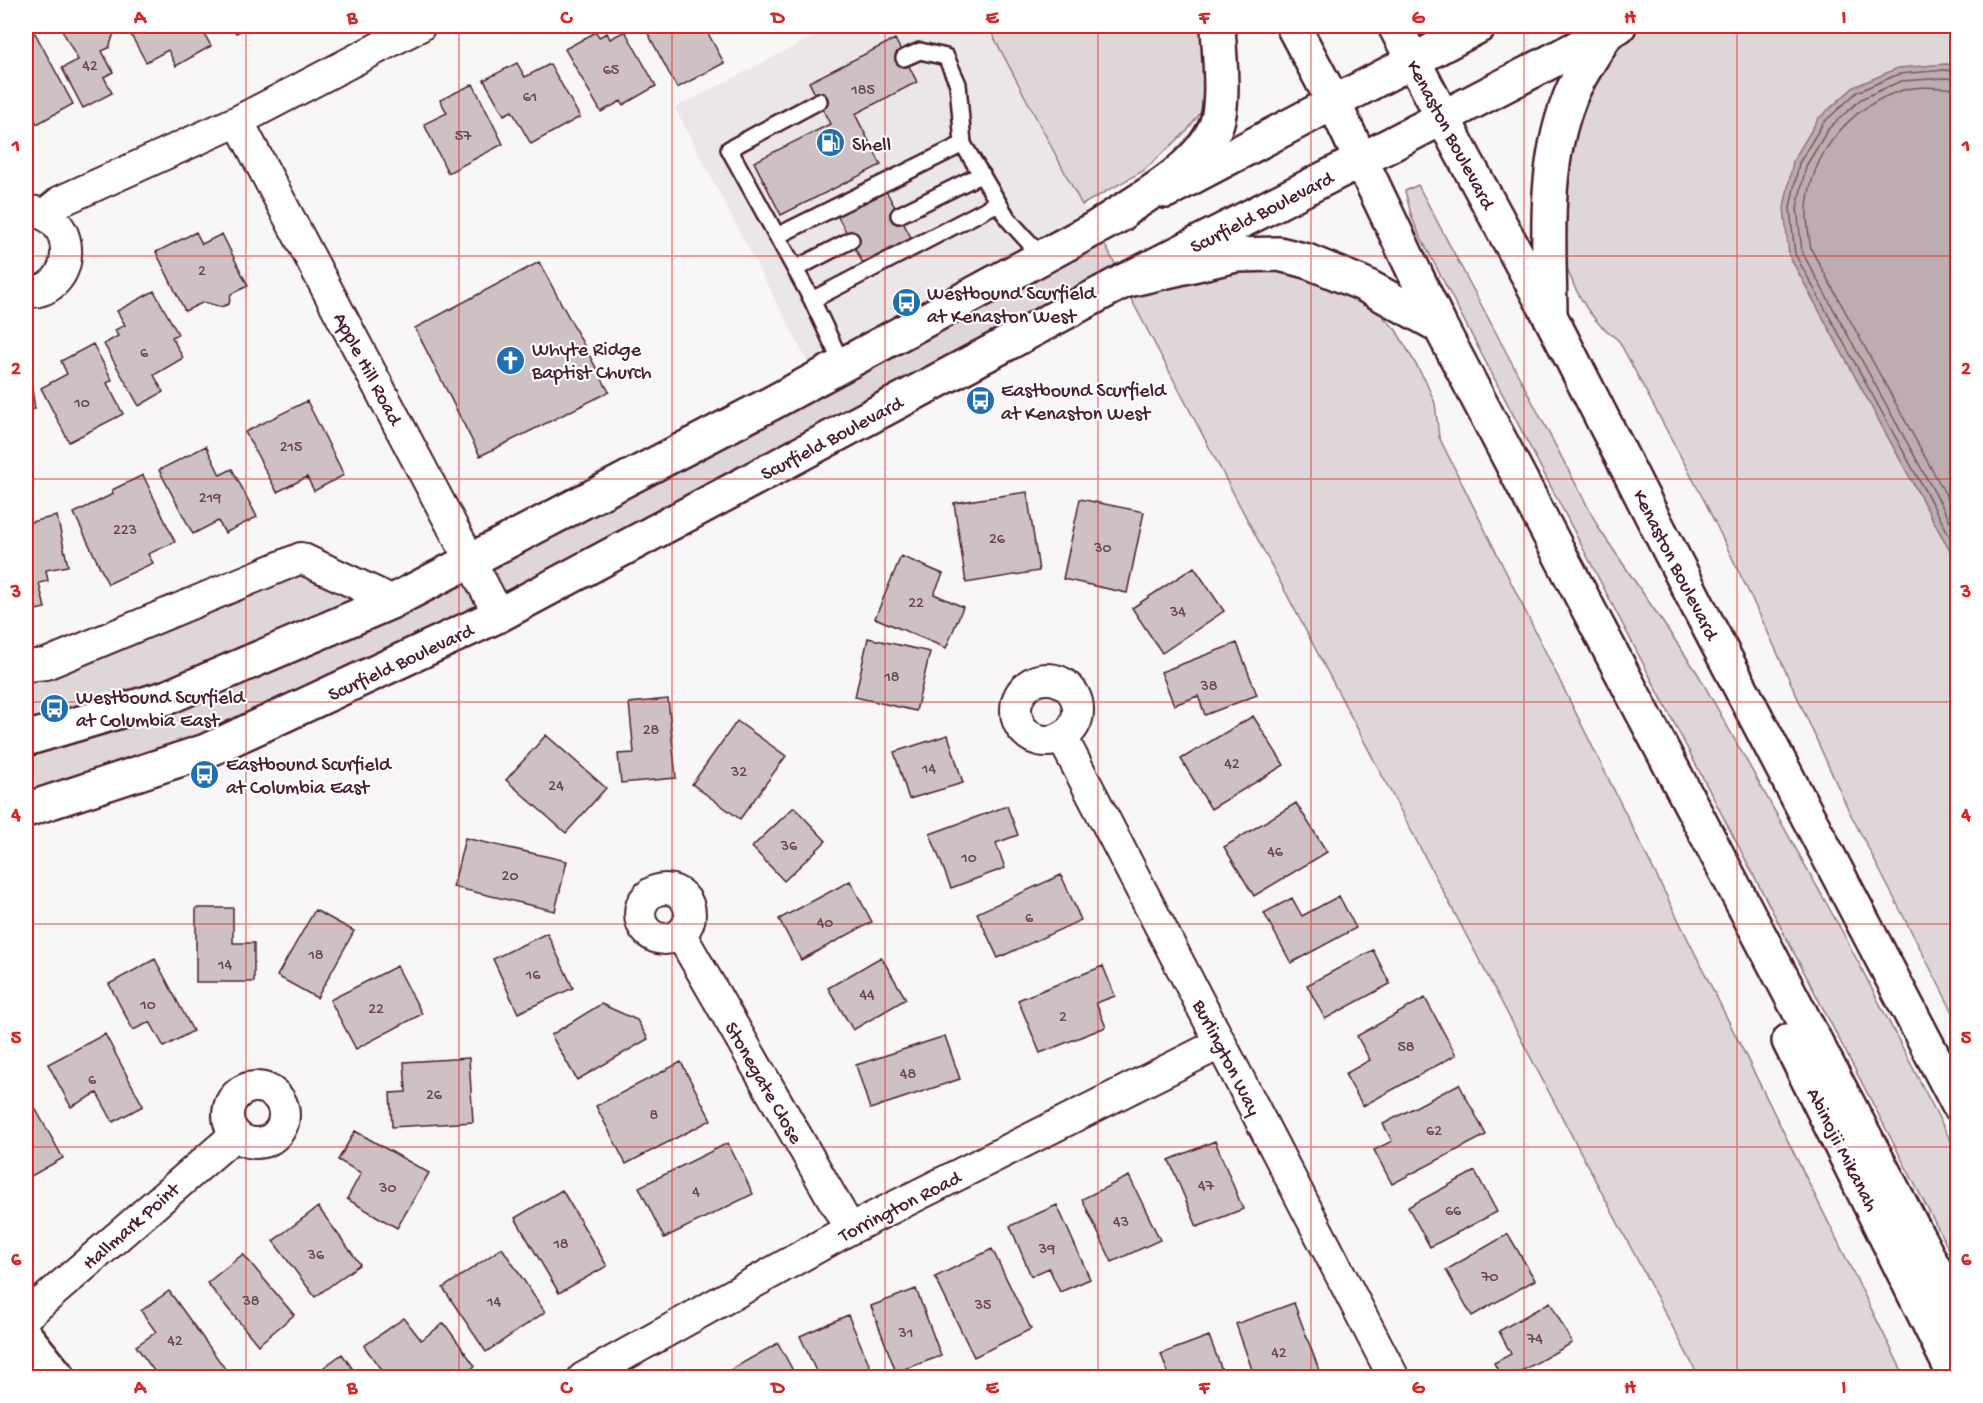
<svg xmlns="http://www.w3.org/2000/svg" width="1983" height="1403" font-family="'Gochi Hand',sans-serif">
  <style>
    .built { fill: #ebe6e8 }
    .green { fill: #ded6d9; stroke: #947a82; stroke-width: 1.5 }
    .water { fill: #bdadb0; stroke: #8f747b; stroke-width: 1.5 }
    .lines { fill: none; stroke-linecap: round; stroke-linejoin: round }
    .shore { stroke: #785860; stroke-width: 1.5 }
    .building { fill: #cdc1c4; stroke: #4a1f2b; stroke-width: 1.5 }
    .lane-casing { stroke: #4a1f2b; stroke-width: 20 }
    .street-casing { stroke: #4a1f2b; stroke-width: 34 }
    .secondary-casing { stroke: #4a1f2b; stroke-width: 38 }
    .primary-casing { stroke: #4a1f2b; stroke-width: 38 }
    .lane { stroke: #fff; stroke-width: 15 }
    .street { stroke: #fff; stroke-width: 30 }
    .secondary { stroke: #fff; stroke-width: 33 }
    .primary { stroke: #fff; stroke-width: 33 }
    .grid { fill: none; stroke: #d62828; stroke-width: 1.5; stroke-opacity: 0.55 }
    .labels { text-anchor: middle; stroke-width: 4.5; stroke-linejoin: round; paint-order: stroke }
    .number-label { font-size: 16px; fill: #6b4851 }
    .street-label { font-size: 20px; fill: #4a1f2b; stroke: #fff }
    .poi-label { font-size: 20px; fill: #4a1f2b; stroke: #fff; text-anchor: start }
    .neatline { fill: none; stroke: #d62828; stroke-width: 2 }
    .grid-label { font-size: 20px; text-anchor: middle; font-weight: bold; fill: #d62828 }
  </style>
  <rect width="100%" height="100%" fill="#f8f6f7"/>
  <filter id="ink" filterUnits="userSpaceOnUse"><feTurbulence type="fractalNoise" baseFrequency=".0167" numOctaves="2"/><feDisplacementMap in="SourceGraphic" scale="12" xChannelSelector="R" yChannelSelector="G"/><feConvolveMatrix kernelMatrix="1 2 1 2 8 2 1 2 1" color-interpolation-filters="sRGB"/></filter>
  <g filter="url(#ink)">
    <path class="built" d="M834 26H988L1096 228 816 378 675 108Z"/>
    <path class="green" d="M988 26H1224L1211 98 1187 131 1143 171 1082 205Z
      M1630 26H1957V66L1946 64 1789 255 1957 564V1020L1848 809 1766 628 1706 504 1619 341 1599 324 1587 309 1575 288 1564 261 1552 213 1598 47Z
      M1418 185 1600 530 1698 674 1843 933 1957 1153V1265L1420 236 1412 218 1405 191Z
      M1096 228 1124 281 499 615 26 810V666L301 558 393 601Z
      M1225 268 1305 271 1375 308 1396 330 1425 380 1435 403 1439 437 1905 1377H1699L1130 297 1183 276Z"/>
    <path class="water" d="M1946 64 1958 66 1957 564 1789 255 1784 208 1793 161 1818 119 1854 87 1898 68Z"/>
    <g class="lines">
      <path class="shore" d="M1958 72 1945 70 1899 74 1857 92 1823 123 1799 163 1790 208 1795 254 1958 551
        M1958 79 1945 78 1901 81 1861 99 1829 128 1806 166 1797 208 1802 252 1958 535
        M1958 89C1940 88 1920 85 1903 90 1850 106 1811 153 1807 208 1806 221 1809 236 1811 249L1958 517"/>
    </g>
    <path class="building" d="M60 26H110L114 33 109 48 102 51 113 72 104 77 112 93 83 108 62 68 78 60Z
      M126 26H200L211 46 176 66 168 50 146 62Z
      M209 26H224L212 32Z
      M231 26H251L236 33Z
      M644 26H704L724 63 677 88Z
      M625 31 656 86 623 105 621 101 601 112 565 49 596 32 599 37 607 33 610 39Z
      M35 33 73 104 37 124 26 105V39Z
      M895 39 917 82 855 114 881 165 781 215 754 162 830 124 809 82Z
      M517 63 525 77 550 64 580 117 531 144 512 111 504 115 484 80Z
      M473 84 503 144 448 173 424 124 447 113 440 100Z
      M885 189 913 241 865 267 837 215Z
      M196 232 202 244 222 234 248 286 231 294 229 304 221 307 204 302 185 311 156 252Z
      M539 262 609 392 480 456 415 328Z
      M154 291 178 334 172 337 183 358 154 375 163 392 139 406 104 344 118 336 115 330 125 325 117 311Z
      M93 344 112 380 107 383 123 414 69 442 41 388 67 374 61 361Z
      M26 369H29L35 409 26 410Z
      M307 401 344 475 314 491 307 477 277 492 245 432Z
      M206 446 220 475 232 469 257 517 225 533 218 521 193 534 159 470Z
      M143 475 175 542 148 554 153 563 108 584 74 513 113 494 112 490Z
      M1027 492 1039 571 966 583 954 503Z
      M1080 499 1144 512 1127 593 1063 579Z
      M57 516 68 566 46 570 48 581 39 583 45 608 26 612V523Z
      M901 556 943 574 934 594 963 607 946 648 875 618Z
      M1194 567 1224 611 1162 653 1132 608Z
      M868 638 930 652 916 711 855 697Z
      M1237 643 1257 695 1205 715 1198 696 1174 705 1161 672Z
      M668 699 676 778 621 783 618 754 634 753 629 703Z
      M1253 716 1284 765 1211 809 1181 759Z
      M737 721 786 756 740 819 692 784Z
      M546 735 606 788 566 833 506 780Z
      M948 735 963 783 909 799 894 752Z
      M1296 803 1327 852 1254 896 1224 847Z
      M1007 806 1018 835 996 843 1005 868 951 888 930 834Z
      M794 807 826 841 784 881 752 847Z
      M465 838 567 861 555 911 453 887Z
      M1061 875 1081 920 998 958 977 913Z
      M850 881 872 922 801 960 779 919Z
      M1339 896 1356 928 1291 963 1264 913 1292 898 1302 916Z
      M196 908H233V943H254V982H196Z
      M315 910 354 931 317 998 277 976Z
      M547 933 573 988 518 1013 493 959Z
      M1373 950 1390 984 1325 1019 1307 985Z
      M881 957 906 999 853 1030 828 988Z
      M155 959 193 1031 164 1047 150 1022 133 1030 109 984Z
      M397 966 422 1014 356 1049 330 1000Z
      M1103 966 1115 996 1096 1003 1106 1027 1040 1053 1018 1000Z
      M1425 998 1456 1055 1363 1106 1345 1074 1370 1060 1357 1036Z
      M601 1004 637 1020 648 1039 577 1080 551 1035Z
      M105 1034 143 1106 113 1122 97 1093 71 1107 48 1064Z
      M945 1036 960 1079 870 1109 856 1065Z
      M469 1058 473 1122 392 1127 390 1093 406 1092 404 1062Z
      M681 1062 711 1120 626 1164 596 1106Z
      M1459 1084 1486 1135 1392 1184 1374 1150 1392 1141 1383 1124Z
      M26 1092 63 1158 26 1179Z
      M355 1131 429 1173 397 1228 347 1199 361 1173 338 1160Z
      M1215 1141 1243 1209 1197 1227 1169 1160Z
      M728 1143 753 1194 664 1238 639 1187Z
      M1475 1171 1497 1212 1430 1247 1408 1207Z
      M1129 1176 1160 1240 1112 1262 1082 1199Z
      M562 1190 607 1266 559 1293 515 1218Z
      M1057 1205 1090 1279 1060 1292 1049 1268 1031 1276 1010 1226Z
      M318 1207 360 1264 315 1297 273 1241Z
      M1508 1234 1535 1280 1472 1316 1446 1270Z
      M502 1248 545 1312 486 1352 443 1288Z
      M992 1249 1031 1329 974 1357 935 1277Z
      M243 1254 294 1315 258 1345 207 1283Z
      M916 1289 941 1356 896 1372 871 1306Z
      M169 1291 226 1370 216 1378H159L136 1346 156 1332 141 1311Z
      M1550 1302 1572 1343 1509 1378H1502L1494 1363 1511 1354 1499 1331Z
      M1294 1303 1322 1378H1255L1236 1324Z
      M848 1315 875 1378H819L800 1336Z
      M404 1318 421 1340 444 1323 475 1366 458 1378H387L364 1346Z
      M1209 1336 1225 1378H1170L1161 1354Z
      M778 1343 797 1378H728L725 1373Z
      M342 1354 359 1378H309Z
      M1583 1370 1586 1378H1566Z"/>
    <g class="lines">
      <defs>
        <path id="lane" d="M904 58 920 51 946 57 958 84 963 144
          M899 215 982 174
          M777 236 729 149 819 101
          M795 269 851 240
          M812 300 998 203
          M842 364 812 300 777 236 963 144 1008 219 1042 257"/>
        <path id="street" d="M238 121 499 615
          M26 211C81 211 78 295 26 292
          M44 215 61 201 238 121 420 26
          M26 666 46 664 301 558 393 601
          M1016 710a31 31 0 1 1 62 0a31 31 0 1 1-62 0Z
          M1062 737 1394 1378
          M640 914a25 25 0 1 1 50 0a25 25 0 1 1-50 0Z
          M681 935 850 1229
          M228 1115a28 28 0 1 1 56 0a28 28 0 1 1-56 0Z
          M26 1316 235 1135
          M583 1378 850 1229 1221 1043"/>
        <path id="secondary" d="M1166 191 1479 26
          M26 739 168 697 393 601 770 404 1120 215
          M26 810 206 751 499 615 1124 281 1361 160 1619 26
          M26 1337 59 1378"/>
        <path id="primary" d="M1293 26 1333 101 1440 326 1958 1314
          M1395 26 1460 150 1550 316 1701 612 1958 1104
          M1096 228C1134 202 1193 173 1214 130 1226 108 1219 52 1218 26
          M1124 281 1236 255 1279 254 1307 261 1363 284 1440 326
          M1550 311C1549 241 1543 167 1569 100 1577 77 1595 53 1608 31
          M1789 1041 1956 1378"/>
      </defs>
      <use href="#lane" class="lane-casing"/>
      <use href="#street" class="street-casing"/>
      <use href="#secondary" class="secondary-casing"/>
      <use href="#primary" class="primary-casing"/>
      <use href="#lane" class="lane"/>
      <use href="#street" class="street"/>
      <use href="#secondary" class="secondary"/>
      <use href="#primary" class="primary"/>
    </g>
  </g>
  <path class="grid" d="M246 26V1378M459 26V1378M672 26V1378M885 26V1378M1098 26V1378M1311 26V1378M1524 26V1378M1737 26V1378M26 256H1958M26 479H1958M26 702H1958M26 924H1958M26 1147H1958"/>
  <defs>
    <symbol id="fuel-disc" viewBox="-11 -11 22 22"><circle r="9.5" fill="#1f6fb2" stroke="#fff"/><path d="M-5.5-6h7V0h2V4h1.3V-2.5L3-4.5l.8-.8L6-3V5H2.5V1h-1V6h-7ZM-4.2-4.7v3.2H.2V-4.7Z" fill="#fff"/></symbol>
    <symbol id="bus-disc" viewBox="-11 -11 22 22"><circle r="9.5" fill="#1f6fb2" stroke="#fff"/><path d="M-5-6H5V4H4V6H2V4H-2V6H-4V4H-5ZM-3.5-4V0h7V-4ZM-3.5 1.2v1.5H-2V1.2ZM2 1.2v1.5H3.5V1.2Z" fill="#fff"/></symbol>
    <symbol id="church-disc" viewBox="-11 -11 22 22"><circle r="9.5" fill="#1f6fb2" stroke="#fff"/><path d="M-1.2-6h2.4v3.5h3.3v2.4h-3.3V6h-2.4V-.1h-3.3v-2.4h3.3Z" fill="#fff"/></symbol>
  </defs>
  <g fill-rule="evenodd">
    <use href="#fuel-disc" x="814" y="126" width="33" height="33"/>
    <use href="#bus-disc" x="890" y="286" width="33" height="33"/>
    <use href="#church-disc" x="494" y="344" width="33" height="33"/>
    <use href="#bus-disc" x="964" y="384" width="33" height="33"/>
    <use href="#bus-disc" x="38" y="692" width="33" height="33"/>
    <use href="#bus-disc" x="188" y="758" width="33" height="33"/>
  </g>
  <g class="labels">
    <g class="number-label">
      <text x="90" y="70">42</text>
      <text x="611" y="74">65</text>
      <text x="863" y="94">185</text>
      <text x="530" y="101">61</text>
      <text x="463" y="140">57</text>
      <text x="202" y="275">2</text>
      <text x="144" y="357">6</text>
      <text x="82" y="407">10</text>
      <text x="291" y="451">215</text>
      <text x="210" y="502">219</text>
      <text x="125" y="534">223</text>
      <text x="997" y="543">26</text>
      <text x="1103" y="552">30</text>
      <text x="916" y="607">22</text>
      <text x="1178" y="616">34</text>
      <text x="892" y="681">18</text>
      <text x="1209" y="690">38</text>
      <text x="651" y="734">28</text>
      <text x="1232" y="768">42</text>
      <text x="929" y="773">14</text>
      <text x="739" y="776">32</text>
      <text x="556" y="790">24</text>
      <text x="789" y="850">36</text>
      <text x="1275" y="856">46</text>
      <text x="969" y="862">10</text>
      <text x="510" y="880">20</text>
      <text x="1029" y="922">6</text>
      <text x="825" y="927">40</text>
      <text x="316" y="959">18</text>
      <text x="225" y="969">14</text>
      <text x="533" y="979">16</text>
      <text x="867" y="999">44</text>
      <text x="148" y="1009">10</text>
      <text x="376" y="1013">22</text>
      <text x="1063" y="1021">2</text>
      <text x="1406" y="1051">58</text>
      <text x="908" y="1078">48</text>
      <text x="92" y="1084">6</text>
      <text x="434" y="1099">26</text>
      <text x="654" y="1119">8</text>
      <text x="1434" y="1135">62</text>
      <text x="1206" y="1190">47</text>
      <text x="388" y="1192">30</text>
      <text x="696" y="1196">4</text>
      <text x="1453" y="1215">66</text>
      <text x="1121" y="1226">43</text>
      <text x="561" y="1248">18</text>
      <text x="1047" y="1253">39</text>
      <text x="316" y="1259">36</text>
      <text x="1490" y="1281">70</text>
      <text x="251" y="1305">38</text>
      <text x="494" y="1306">14</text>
      <text x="983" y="1309">35</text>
      <text x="906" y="1337">31</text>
      <text x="1535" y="1343">74</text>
      <text x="175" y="1345">42</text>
      <text x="1279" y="1357">42</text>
    </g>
    <g class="street-label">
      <text transform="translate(1452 134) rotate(62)" y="7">Kenaston Boulevard</text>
      <text transform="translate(1261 211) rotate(-27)" y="7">Scurfield Boulevard</text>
      <text transform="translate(369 368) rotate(62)" y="7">Apple Hill Road</text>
      <text transform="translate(831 437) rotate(-28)" y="7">Scurfield Boulevard</text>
      <text transform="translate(1677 564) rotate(63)" y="7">Kenaston Boulevard</text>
      <text transform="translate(400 661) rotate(-25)" y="7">Scurfield Boulevard</text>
      <text transform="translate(1228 1057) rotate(63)" y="7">Burlington Way</text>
      <text transform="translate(765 1082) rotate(60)" y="7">Stonegate Close</text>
      <text transform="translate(1844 1149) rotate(63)" y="7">Abinojii Mikanah</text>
      <text transform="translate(899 1205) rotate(-27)" y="7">Torrington Road</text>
      <text transform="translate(130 1225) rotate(-41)" y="7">Hallmark Point</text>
    </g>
    <g class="poi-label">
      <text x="852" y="150">Shell</text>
      <text x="927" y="299">Westbound Scurfield<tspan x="927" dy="23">at Kenaston West</tspan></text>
      <text x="532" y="355">Whyte Ridge<tspan x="532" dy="23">Baptist Church</tspan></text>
      <text x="1001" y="396">Eastbound Scurfield<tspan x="1001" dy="23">at Kenaston West</tspan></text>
      <text x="76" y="703">Westbound Scurfield<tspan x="76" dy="23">at Columbia East</tspan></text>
      <text x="226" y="770">Eastbound Scurfield<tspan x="226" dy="23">at Columbia East</tspan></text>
    </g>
  </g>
  <rect width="1983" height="1403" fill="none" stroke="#fff" stroke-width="66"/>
  <rect x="33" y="33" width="1917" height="1337" class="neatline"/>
  <g class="grid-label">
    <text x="140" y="23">A</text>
    <text x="352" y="23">B</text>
    <text x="566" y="23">C</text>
    <text x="778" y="23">D</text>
    <text x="992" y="23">E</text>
    <text x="1204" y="23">F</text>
    <text x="1418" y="23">G</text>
    <text x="1630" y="23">H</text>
    <text x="1844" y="23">I</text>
    <text x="16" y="151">1</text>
    <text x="1966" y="151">1</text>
    <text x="16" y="374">2</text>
    <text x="1966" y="374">2</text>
    <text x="16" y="597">3</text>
    <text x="1966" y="597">3</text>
    <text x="16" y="820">4</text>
    <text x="1966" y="820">4</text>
    <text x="16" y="1043">5</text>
    <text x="1966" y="1043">5</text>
    <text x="16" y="1265">6</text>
    <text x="1966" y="1265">6</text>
    <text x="140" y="1393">A</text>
    <text x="352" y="1393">B</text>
    <text x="566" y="1393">C</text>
    <text x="778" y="1393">D</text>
    <text x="992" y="1393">E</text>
    <text x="1204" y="1393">F</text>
    <text x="1418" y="1393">G</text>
    <text x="1630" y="1393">H</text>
    <text x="1844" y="1393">I</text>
  </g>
</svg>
